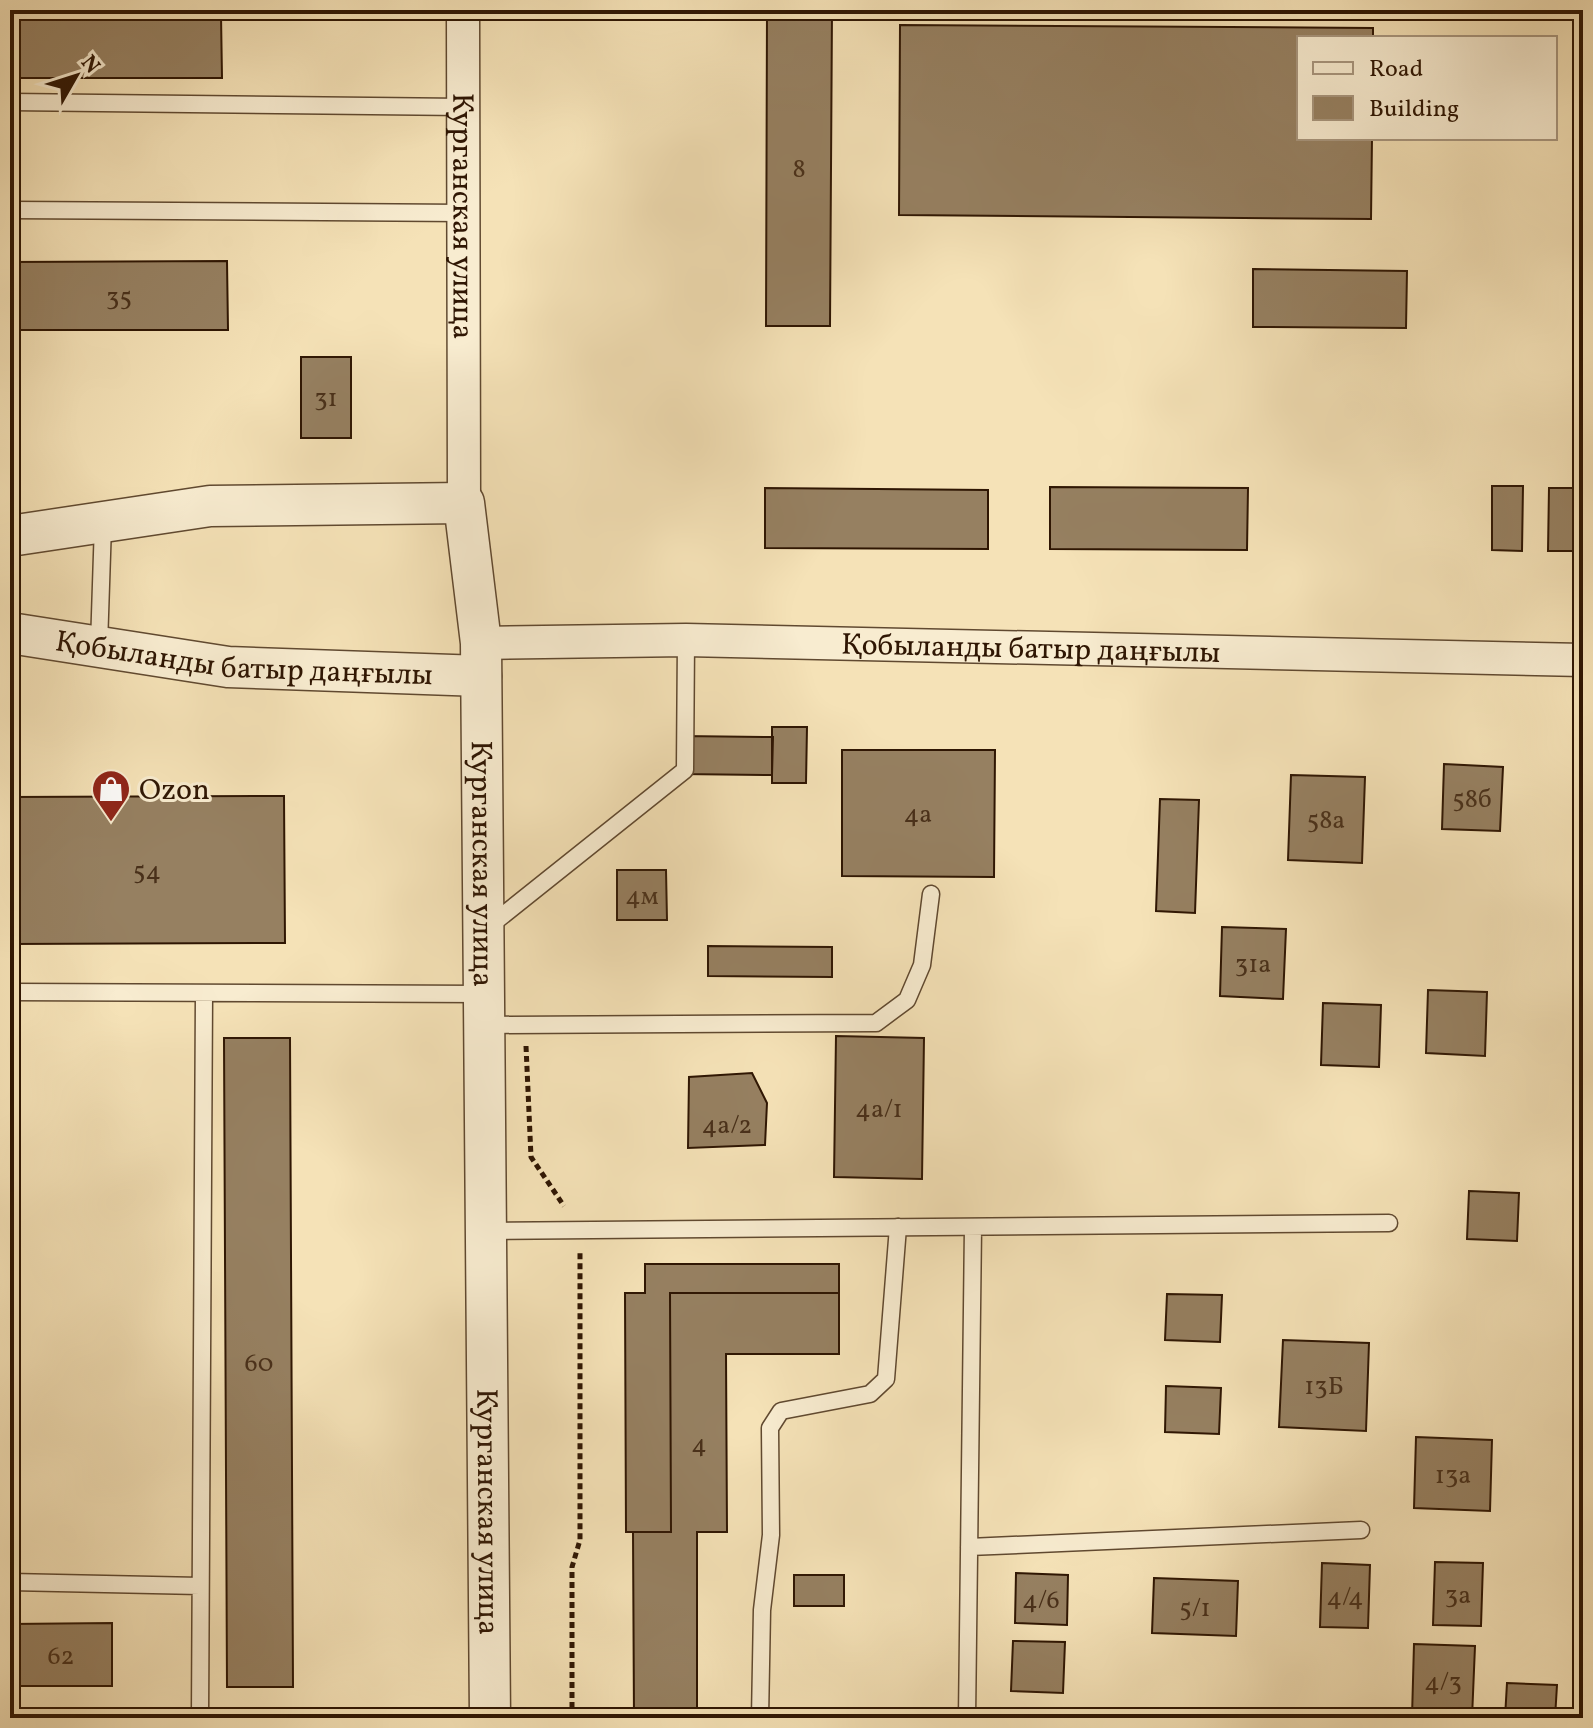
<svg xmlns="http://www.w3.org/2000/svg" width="1593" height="1728" font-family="Vollkorn,serif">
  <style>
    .building { fill: #968061; stroke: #2f1603; stroke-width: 2 }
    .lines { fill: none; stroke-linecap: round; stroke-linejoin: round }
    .service-casing { stroke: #604930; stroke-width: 19 }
    .minor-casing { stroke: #604930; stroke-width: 35 }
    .tertiary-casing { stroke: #604930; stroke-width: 43 }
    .path { stroke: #2f1603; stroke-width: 5; stroke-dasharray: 6 4; stroke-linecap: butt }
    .service { stroke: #f8ecd0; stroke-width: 16 }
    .minor { stroke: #f8ecd0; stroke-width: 32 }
    .tertiary { stroke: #f8ecd0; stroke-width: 40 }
    .labels { text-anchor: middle; stroke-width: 6; stroke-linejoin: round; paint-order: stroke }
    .number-label { font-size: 26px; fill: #49301a }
    .street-label { font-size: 30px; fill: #2f1603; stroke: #f8ecd0 }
    .poi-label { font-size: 30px; fill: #2f1603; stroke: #f8ecd0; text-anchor: start }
  </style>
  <rect width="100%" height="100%" fill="#f5e2b7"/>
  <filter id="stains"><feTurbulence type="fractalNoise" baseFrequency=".0025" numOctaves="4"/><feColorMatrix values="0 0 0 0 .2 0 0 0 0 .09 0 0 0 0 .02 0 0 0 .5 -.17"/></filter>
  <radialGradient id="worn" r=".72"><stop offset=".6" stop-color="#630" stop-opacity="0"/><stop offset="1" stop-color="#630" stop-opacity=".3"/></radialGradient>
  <path class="building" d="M767 10H832L830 326H766Z
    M1576 10H1583V293H1575Z
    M10 15H221L222 78H10Z
    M900 25 1373 28V38H1299V138H1372L1371 219 899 215Z
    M227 261 228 330H10V262Z
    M1253 269 1407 271 1406 328 1253 327Z
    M301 357H351V438H301Z
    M1492 486H1523L1522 551 1492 550Z
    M1050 487 1248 488 1247 550 1050 549Z
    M765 488 988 490V549L765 548Z
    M1549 488H1583V551H1548Z
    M772 727H807L806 783H772Z
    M682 736 773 737 772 775 681 774Z
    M842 750H995L994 877 842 876Z
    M1444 764 1503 767 1500 831 1442 829Z
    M1291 775 1365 777 1362 863 1288 860Z
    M284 796 285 943 10 944V797Z
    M1160 799 1199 800 1195 913 1156 911Z
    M617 870H666L667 920H617Z
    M1222 927 1286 929 1283 999 1220 996Z
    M708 946 832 947V977L708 976Z
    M1428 990 1487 992 1485 1056 1426 1053Z
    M1323 1003 1381 1005 1379 1067 1321 1065Z
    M836 1036 924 1038 922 1179 834 1177Z
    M224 1038H290L293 1687H227Z
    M752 1073 767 1103 765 1145 688 1148 689 1077Z
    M1469 1191 1519 1193 1517 1241 1467 1239Z
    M645 1264H839V1293H670L671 1532H626L625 1293H645Z
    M670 1293H839V1354H726L727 1532H697V1718H634L633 1532H671Z
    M1167 1294 1222 1295 1220 1342 1165 1340Z
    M1283 1340 1369 1343 1366 1431 1279 1427Z
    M1166 1386 1221 1388 1219 1434 1165 1432Z
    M1416 1437 1492 1440 1490 1511 1414 1508Z
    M1435 1562 1483 1563 1481 1626 1433 1625Z
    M1322 1563 1370 1565 1368 1628 1320 1627Z
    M1016 1573 1068 1575 1067 1625 1015 1623Z
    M794 1575H844V1606H794Z
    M1154 1578 1238 1581 1236 1636 1152 1633Z
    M112 1623V1686H10V1624Z
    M1013 1641 1065 1642 1063 1693 1011 1691Z
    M1414 1644 1475 1646 1472 1718 1412 1717Z
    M1507 1683 1557 1685 1555 1718H1505Z"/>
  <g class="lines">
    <defs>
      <path id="service" d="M10 102 464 107
        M10 210 465 213
        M99 645 103 524
        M487 928 685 770 686 640
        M10 992 483 994
        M485 1025 876 1023 907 1000 922 965 931 894
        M487 1231 1389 1223
        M969 1547 1361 1530
        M10 1582 200 1586
        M200 1718 204 993
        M760 1718 762 1610 771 1535 770 1428 781 1411 870 1394 886 1379 898 1227
        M967 1718 973 1227"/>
      <g id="minor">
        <path id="s1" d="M463 10 464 503"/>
        <path id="s2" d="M481 643 686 640 1583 660"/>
      </g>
      <g id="tertiary">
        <path id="s3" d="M10 536 210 506 464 503 481 643 490 1718"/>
        <path id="s4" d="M10 633 228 667 481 676"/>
      </g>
    </defs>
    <use href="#service" class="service-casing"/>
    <use href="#minor" class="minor-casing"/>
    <use href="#tertiary" class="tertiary-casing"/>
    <path class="path" d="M526 1046 531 1157 564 1206
      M572 1718V1567L580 1540V1251"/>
    <use href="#service" class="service"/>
    <use href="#minor" class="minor"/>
    <use href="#tertiary" class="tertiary"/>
  </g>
  <defs>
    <symbol id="shop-pin" viewBox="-11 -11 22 30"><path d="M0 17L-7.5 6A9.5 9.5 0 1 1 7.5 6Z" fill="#8f2418" stroke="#f8ecd0"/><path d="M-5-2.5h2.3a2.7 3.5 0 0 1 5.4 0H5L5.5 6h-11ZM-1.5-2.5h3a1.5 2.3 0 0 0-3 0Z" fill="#fff"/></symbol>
  </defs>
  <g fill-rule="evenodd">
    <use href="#shop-pin" x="89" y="767" width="44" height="60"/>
  </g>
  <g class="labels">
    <g class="number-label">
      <text x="799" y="177">8</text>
      <text x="119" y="305">35</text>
      <text x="326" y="406">31</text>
      <text x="1472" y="807">58б</text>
      <text x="918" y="822">4а</text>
      <text x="1326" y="828">58а</text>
      <text x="147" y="879">54</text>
      <text x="642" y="904">4м</text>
      <text x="1253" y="972">31а</text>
      <text x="879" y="1117">4а/1</text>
      <text x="727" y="1133">4а/2</text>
      <text x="259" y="1371">60</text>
      <text x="1324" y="1394">13Б</text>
      <text x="699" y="1452">4</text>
      <text x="1453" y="1483">13а</text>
      <text x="1458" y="1603">3а</text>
      <text x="1345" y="1605">4/4</text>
      <text x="1041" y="1608">4/6</text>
      <text x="1195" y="1616">5/1</text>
      <text x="61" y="1664">62</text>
      <text x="1443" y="1690">4/3</text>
    </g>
    <g class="street-label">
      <text dy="10" stroke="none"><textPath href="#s1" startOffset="206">Курганская улица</textPath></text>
      <text dy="10" stroke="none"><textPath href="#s2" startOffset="550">Қобыланды батыр даңғылы</textPath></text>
      <text dy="10" stroke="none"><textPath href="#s4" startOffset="236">Қобыланды батыр даңғылы</textPath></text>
      <text dy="10" stroke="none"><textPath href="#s3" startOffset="818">Курганская улица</textPath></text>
      <text dy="10" stroke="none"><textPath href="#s3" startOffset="1466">Курганская улица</textPath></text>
    </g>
    <g class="poi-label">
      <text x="139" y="799">Ozon</text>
    </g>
  </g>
  <rect width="1593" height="1728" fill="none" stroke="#f5e2b7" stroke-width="40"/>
  <rect x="12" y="12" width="1569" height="1704" fill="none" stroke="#2f1603" stroke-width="4"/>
  <rect x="20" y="20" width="1553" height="1688" fill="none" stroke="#2f1603" stroke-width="2"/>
  <rect x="1297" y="36" width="260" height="104" fill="#f8ecd0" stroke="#a8967e" stroke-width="2"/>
  <rect x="1313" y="62" width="40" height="12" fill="#f8ecd0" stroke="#a8967e" stroke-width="2"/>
  <text x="1369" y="76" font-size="24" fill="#2f1603">Road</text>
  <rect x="1313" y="96" width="40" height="24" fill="#968061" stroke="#a8967e" stroke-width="2"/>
  <text x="1369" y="116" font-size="24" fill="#2f1603">Building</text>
  <g transform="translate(76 76) rotate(51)" stroke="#f8ecd0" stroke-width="6" paint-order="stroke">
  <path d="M0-6L14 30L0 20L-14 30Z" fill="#2f1603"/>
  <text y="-12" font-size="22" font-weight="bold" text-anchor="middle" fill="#2f1603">N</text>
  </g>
  <rect width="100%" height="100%" filter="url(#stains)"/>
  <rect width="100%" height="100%" fill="url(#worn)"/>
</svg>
